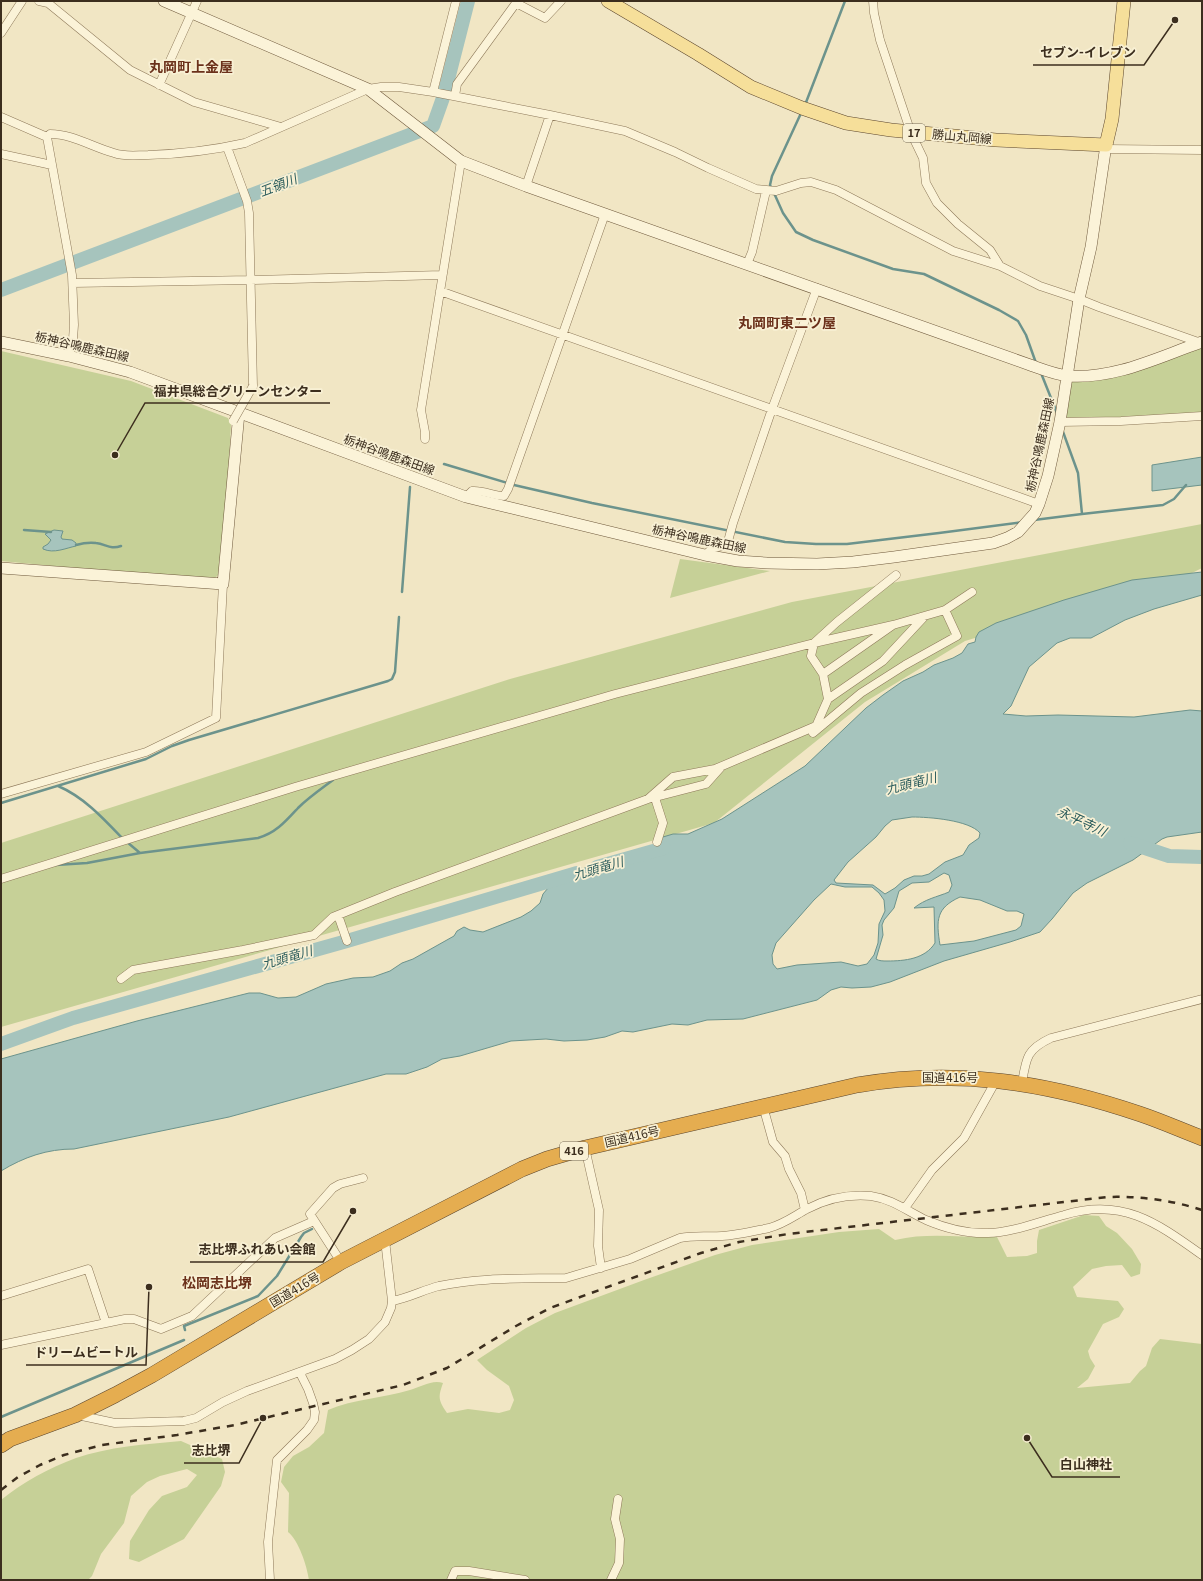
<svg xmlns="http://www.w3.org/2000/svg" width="1203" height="1581" font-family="Georgia,'Noto Sans JP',serif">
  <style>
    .green { fill: #c6d097 }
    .water { fill: #a6c4bd; stroke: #6c938c; fill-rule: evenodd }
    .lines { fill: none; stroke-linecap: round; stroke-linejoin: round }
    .stream { stroke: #6c938c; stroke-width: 2.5 }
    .river { stroke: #a6c4bd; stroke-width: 14 }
    .street-casing { stroke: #8d7859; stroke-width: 9 }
    .secondary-casing { stroke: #6f593c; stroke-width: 12 }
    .primary-casing { stroke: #5b452d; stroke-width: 14 }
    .highway-casing { stroke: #5b452d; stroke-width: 16 }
    .street { stroke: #fbf3d8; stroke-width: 8 }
    .secondary { stroke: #fbf3d8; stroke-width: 11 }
    .primary { stroke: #f6df9a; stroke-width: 13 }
    .highway { stroke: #e5ad50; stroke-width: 15 }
    .rail { stroke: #3c2e1e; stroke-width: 2.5; stroke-dasharray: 7 7; stroke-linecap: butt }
    .street-bridge-casing { stroke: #8d7859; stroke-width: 9; stroke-linecap: butt }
    .street-bridge { stroke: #fbf3d8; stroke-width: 8 }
    .labels { text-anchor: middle; stroke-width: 3.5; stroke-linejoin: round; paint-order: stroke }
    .shield { fill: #f8f0d4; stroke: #746855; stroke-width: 1 }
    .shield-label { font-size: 11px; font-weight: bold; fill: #3c2e1e }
    .street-label { font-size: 12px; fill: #3c2e1e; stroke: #f8f0d4 }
    .water-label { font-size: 13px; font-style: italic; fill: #2c5d5d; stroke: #f8f0d4 }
    .quarter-label { font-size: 14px; font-weight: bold; fill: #6b311b; stroke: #f8f0d4 }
    .leader { fill: none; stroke: #3c2e1e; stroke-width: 1.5 }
    .callout-dot { fill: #3c2e1e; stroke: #f8f0d4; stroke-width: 1.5 }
    .callout-label { font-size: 13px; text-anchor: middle; font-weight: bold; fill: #3c2e1e; stroke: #f8f0d4; stroke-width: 3.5; stroke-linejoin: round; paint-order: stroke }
  </style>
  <rect width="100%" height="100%" fill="#f1e6c4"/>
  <path class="green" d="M1202 345V416L1060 422 1067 376H1096Z
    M1 351 131 381 228 418 231 424 228 485 219 574 212 581 1 561Z
    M1202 524V568L1192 573 965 641 865 702 714 823 1 1027V843L510 679 792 602Z
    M680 559 770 571 670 598Z
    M1084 1215 1099 1216 1106 1226 1117 1233 1132 1249 1141 1264 1140 1274 1131 1277 1122 1265 1106 1266 1092 1269 1073 1287 1077 1297 1118 1301 1124 1309 1119 1317 1103 1324 1088 1351 1090 1358 1095 1366 1088 1379 1077 1388 1130 1383 1140 1371 1146 1366 1152 1348 1160 1339 1202 1344V1580H309C307 1566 299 1541 288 1532L289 1493 281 1482 284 1467 293 1456 309 1447 324 1433 328 1410C354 1399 383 1398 410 1390 420 1387 433 1379 443 1383 438 1397 438 1400 447 1413L468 1409 499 1413 510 1410 514 1400 509 1386 487 1370 477 1360 526 1328 555 1313 644 1280 715 1255 752 1245 839 1232 879 1229 895 1240C929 1232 962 1238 997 1237L1007 1257 1027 1256 1037 1253V1241L1039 1230Z
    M181 1441 222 1459 225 1472 221 1486 184 1539 139 1562 129 1559 130 1541 149 1510 162 1496 187 1487 197 1475 187 1469 160 1476 147 1482 131 1496 124 1523 101 1554 92 1576 88 1580H1V1500C23 1482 49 1468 76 1458 108 1447 146 1444 181 1441Z"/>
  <path class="water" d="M1202 457V485L1152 491V465Z
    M54 530 63 531 61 537 62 539 72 540 76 543V546C66 548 54 554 43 549V547L48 544 51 540 45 534Z
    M1202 572V595L1154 609 1125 620 1091 638H1070L1057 643 1029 667 1011 706 1003 714 1026 716 1058 715 1134 717 1190 710 1202 711V832L1167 837 1162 839 1133 860 1087 883 1073 893 1052 919 1040 932 1010 942 944 961 890 982 871 987 852 988 841 987 831 990 817 1000 743 1019 707 1020 688 1025 672 1024 633 1032 622 1031 605 1037 587 1040 564 1041 546 1039 511 1041 460 1056 442 1059 427 1067 406 1074H386L229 1117 74 1149C47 1149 24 1157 1 1171V1059L137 1021 249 993H260L278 998 296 997 326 984 353 978 373 977 390 971 402 963 413 959 454 936 457 931 464 927 470 930 483 932 521 917 531 911 540 903 543 894 553 882 566 874 607 861 616 863 632 861 643 856 663 837 673 834H688L722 819 805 766 866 708 883 695 903 681 923 672 934 665 953 658 962 653 968 644 975 642 976 637 979 632 996 623 1064 600 1132 580ZM912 817C929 817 969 820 980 833L979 838 969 845 963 855 945 862 929 874 922 876H914L904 880 895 888 885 894 873 885 836 883 834 880 848 862 876 837 885 826 892 820ZM944 873 949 875 952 885 949 892C937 897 925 899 914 908L934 907 935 943C925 959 905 961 887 961 883 961 879 961 876 959L883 935 882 925 884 920 894 908 899 891 912 883 929 882ZM831 884 845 887H872L879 893 884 900 885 911 879 924 878 943 874 955 867 964 858 966 841 962 797 965 777 969 773 964 772 955 776 943 814 900ZM960 897 980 900 1007 911H1017L1024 914 1021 926 1016 930 974 941 940 945C936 920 936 908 960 897Z"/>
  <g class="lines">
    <path class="stream" d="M805 105 845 1
      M772 189 770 185 772 176 802 111
      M774 193 783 213 796 232 813 240 893 269 924 274 999 310 1018 321 1026 335 1036 363
      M1041 373 1057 413
      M1062 429 1078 473 1082 514
      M444 464 514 485 592 503 785 542 816 544H847L939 533 1023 522
      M1034 520 1082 514 1163 505 1174 499 1186 485
      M24 530 51 532
      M76 545C83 543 89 542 96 543 106 544 110 550 121 546
      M402 592 410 487
      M58 786C84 797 104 819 123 839
      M1 803 146 759 172 746 189 740 388 681 392 679 395 672 399 617
      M127 842 140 853
      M56 865 87 863 140 853 258 838C276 833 286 821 298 808 308 798 321 789 333 780
      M185 1330 184 1326 258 1296 277 1276 301 1237 304 1233 312 1229
      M1 1417 184 1340"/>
    <path class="river" d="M1 290 433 126 444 95 468 1
      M1130 843 1169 856 1202 857
      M597 867 664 848
      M1 1044 73 1018 347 941 577 873"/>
    <defs>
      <path id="street" d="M39 1 48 3 130 70 194 102 281 127
        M873 1 874 13 880 40 911 133 923 158 926 183 937 203 958 224 990 250 1000 266
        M1 33 22 1
        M159 85 197 1
        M433 92 456 1
        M455 96 457 84 516 3 545 18 561 1
        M1 117 47 137 50 134C73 134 92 147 114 153 125 157 137 155 148 155 180 154 214 150 245 143L368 89 381 87H399L433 92 550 115 625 131 675 152 708 168 756 189 776 191 801 183 811 182 836 190 953 251 1000 266 1040 286 1079 299 1099 307 1201 343
        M47 137 72 275 74 325 73 339 69 356
        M227 147 247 201 249 213 253 386
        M1105 149 1202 150
        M1 154 52 165
        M526 186 550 115
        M747 264 752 252 766 191
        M73 283 251 280 442 275
        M440 291 1039 504
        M1060 422 1121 421 1202 416
        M425 439V432L421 410 461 161
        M466 497 472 491C484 490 493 496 504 496L508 489 605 214
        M705 555 713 548 727 545 733 523 772 409 817 288
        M896 575 837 622 814 643 811 656 823 674 893 625 945 610 972 592
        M823 674 828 699 883 661 925 616
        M828 699 813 733 861 693 905 665 957 636 945 610
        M722 766 706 784 648 799 673 777 715 769 816 726
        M1 794 146 752 216 718 223 584
        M655 798 663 823 657 842
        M1 879 295 787 615 694 814 643 893 625
        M338 915 347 941
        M121 979 133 970 243 950 314 935 333 917 395 892 648 799
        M1022 1083C1026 1058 1027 1049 1051 1038L1202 999
        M763 1106 773 1142 785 1156 789 1169 801 1193 805 1210
        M585 1148 599 1210 598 1246 601 1268
        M905 1208 932 1170 964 1138 993 1086V1079
        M385 1240 392 1301
        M341 1262 310 1214 333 1188 340 1184 363 1178
        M1 1296 88 1269 106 1323
        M1 1345 125 1319H134L161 1329 192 1316 275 1238 314 1221
        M77 1415 115 1423 184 1421 196 1418 223 1402 247 1391 335 1359 352 1350 369 1339 385 1322 391 1308 392 1301C409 1298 423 1290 439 1286 480 1277 524 1279 566 1278L630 1259 680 1238C694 1235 708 1237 722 1236 737 1235 754 1231 769 1228 784 1224 794 1216 807 1209 826 1199 849 1194 871 1196 892 1199 907 1211 926 1220 945 1228 967 1234 988 1233 1011 1233 1041 1221 1064 1215 1122 1197 1157 1223 1202 1255
        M270 1580 268 1542 277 1460 307 1430 314 1420 315 1412 313 1403 308 1389 300 1373
        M451 1580 455 1571H469L525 1580
        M611 1580 619 1563 620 1539 615 1519 618 1499"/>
      <path id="secondary" d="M164 1 368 89 461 161 526 186 1033 366C1044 370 1057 375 1069 376 1116 379 1158 357 1202 342
        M1 342 69 356 130 372 466 497 705 555 738 561 767 563 817 564 853 562 894 557 993 543 1007 538 1018 532 1026 523 1035 513 1039 504 1048 476 1060 422 1079 299 1091 247 1106 145
        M1 568 223 584 239 413"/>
      <path id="primary" d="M608 1 698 54 751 87 802 108 846 123 891 130 996 140 1106 145 1112 119 1124 1"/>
      <path id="highway" d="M1 1445 10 1439 75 1415 115 1395 152 1375 341 1262 522 1169 547 1159 585 1148 857 1085C955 1068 1046 1082 1140 1114 1161 1121 1181 1130 1202 1138"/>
    </defs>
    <use href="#street" class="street-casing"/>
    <use href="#secondary" class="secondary-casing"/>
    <use href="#primary" class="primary-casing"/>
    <use href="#highway" class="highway-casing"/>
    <use href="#street" class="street"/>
    <use href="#secondary" class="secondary"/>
    <use href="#primary" class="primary"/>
    <use href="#highway" class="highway"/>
    <path class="rail" d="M1 1490 18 1477 40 1465 64 1455 102 1445 177 1435 235 1425 403 1385 447 1368 516 1326 550 1308 701 1253 739 1242 788 1234 1107 1197C1140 1196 1171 1200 1202 1210"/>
    <defs>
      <path id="street-bridge" d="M233 421 253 386"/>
    </defs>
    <use href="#street-bridge" class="street-bridge-casing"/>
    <use href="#street-bridge" class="street-bridge"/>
  </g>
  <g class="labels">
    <g class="shield">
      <rect x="903" y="124" width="22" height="18" rx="3"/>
      <rect x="560" y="1142" width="28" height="18" rx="3"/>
    </g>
    <g class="shield-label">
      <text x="914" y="137">17</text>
      <text x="574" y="1155">416</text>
    </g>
    <g class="street-label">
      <text transform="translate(962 137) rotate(5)" y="4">勝山丸岡線</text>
      <text transform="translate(82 347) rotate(13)" y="4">栃神谷鳴鹿森田線</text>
      <text transform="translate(1040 445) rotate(-78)" y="4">栃神谷鳴鹿森田線</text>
      <text transform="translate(389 455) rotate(20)" y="4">栃神谷鳴鹿森田線</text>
      <text transform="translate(699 539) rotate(12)" y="4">栃神谷鳴鹿森田線</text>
      <text x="950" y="1082">国道416号</text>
      <text transform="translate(632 1137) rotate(-13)" y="4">国道416号</text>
      <text transform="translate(295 1290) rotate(-31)" y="4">国道416号</text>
    </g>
    <g class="water-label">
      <text transform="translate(278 185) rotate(-21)" y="5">五領川</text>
      <text transform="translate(911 783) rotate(-14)" y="5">九頭竜川</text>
      <text transform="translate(1082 821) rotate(25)" y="5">永平寺川</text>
      <text transform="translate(598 868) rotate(-16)" y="5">九頭竜川</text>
      <text transform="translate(287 957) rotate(-16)" y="5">九頭竜川</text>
    </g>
    <g class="quarter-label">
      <text x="191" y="72">丸岡町上金屋</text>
      <text x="787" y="328">丸岡町東二ツ屋</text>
      <text x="217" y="1288">松岡志比堺</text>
    </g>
  </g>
  <path class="leader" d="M1175 20L1144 65H1033M115 455L145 403H330M353 1211L323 1262H190M149 1287L146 1365H26M263 1418L239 1463H184M1027 1438L1052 1477H1120"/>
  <g class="callout-dot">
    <circle cx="1175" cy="20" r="4"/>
    <circle cx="115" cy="455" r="4"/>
    <circle cx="353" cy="1211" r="4"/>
    <circle cx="149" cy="1287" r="4"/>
    <circle cx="263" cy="1418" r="4"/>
    <circle cx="1027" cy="1438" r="4"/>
  </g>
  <g class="callout-label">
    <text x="1088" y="57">セブン-イレブン</text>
    <text x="238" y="396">福井県総合グリーンセンター</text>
    <text x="257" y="1254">志比堺ふれあい会館</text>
    <text x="86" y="1357">ドリームビートル</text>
    <text x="211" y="1455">志比堺</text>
    <text x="1086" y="1469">白山神社</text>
  </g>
  <rect width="1203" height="1581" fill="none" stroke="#3c2e1e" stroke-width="4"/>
</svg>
